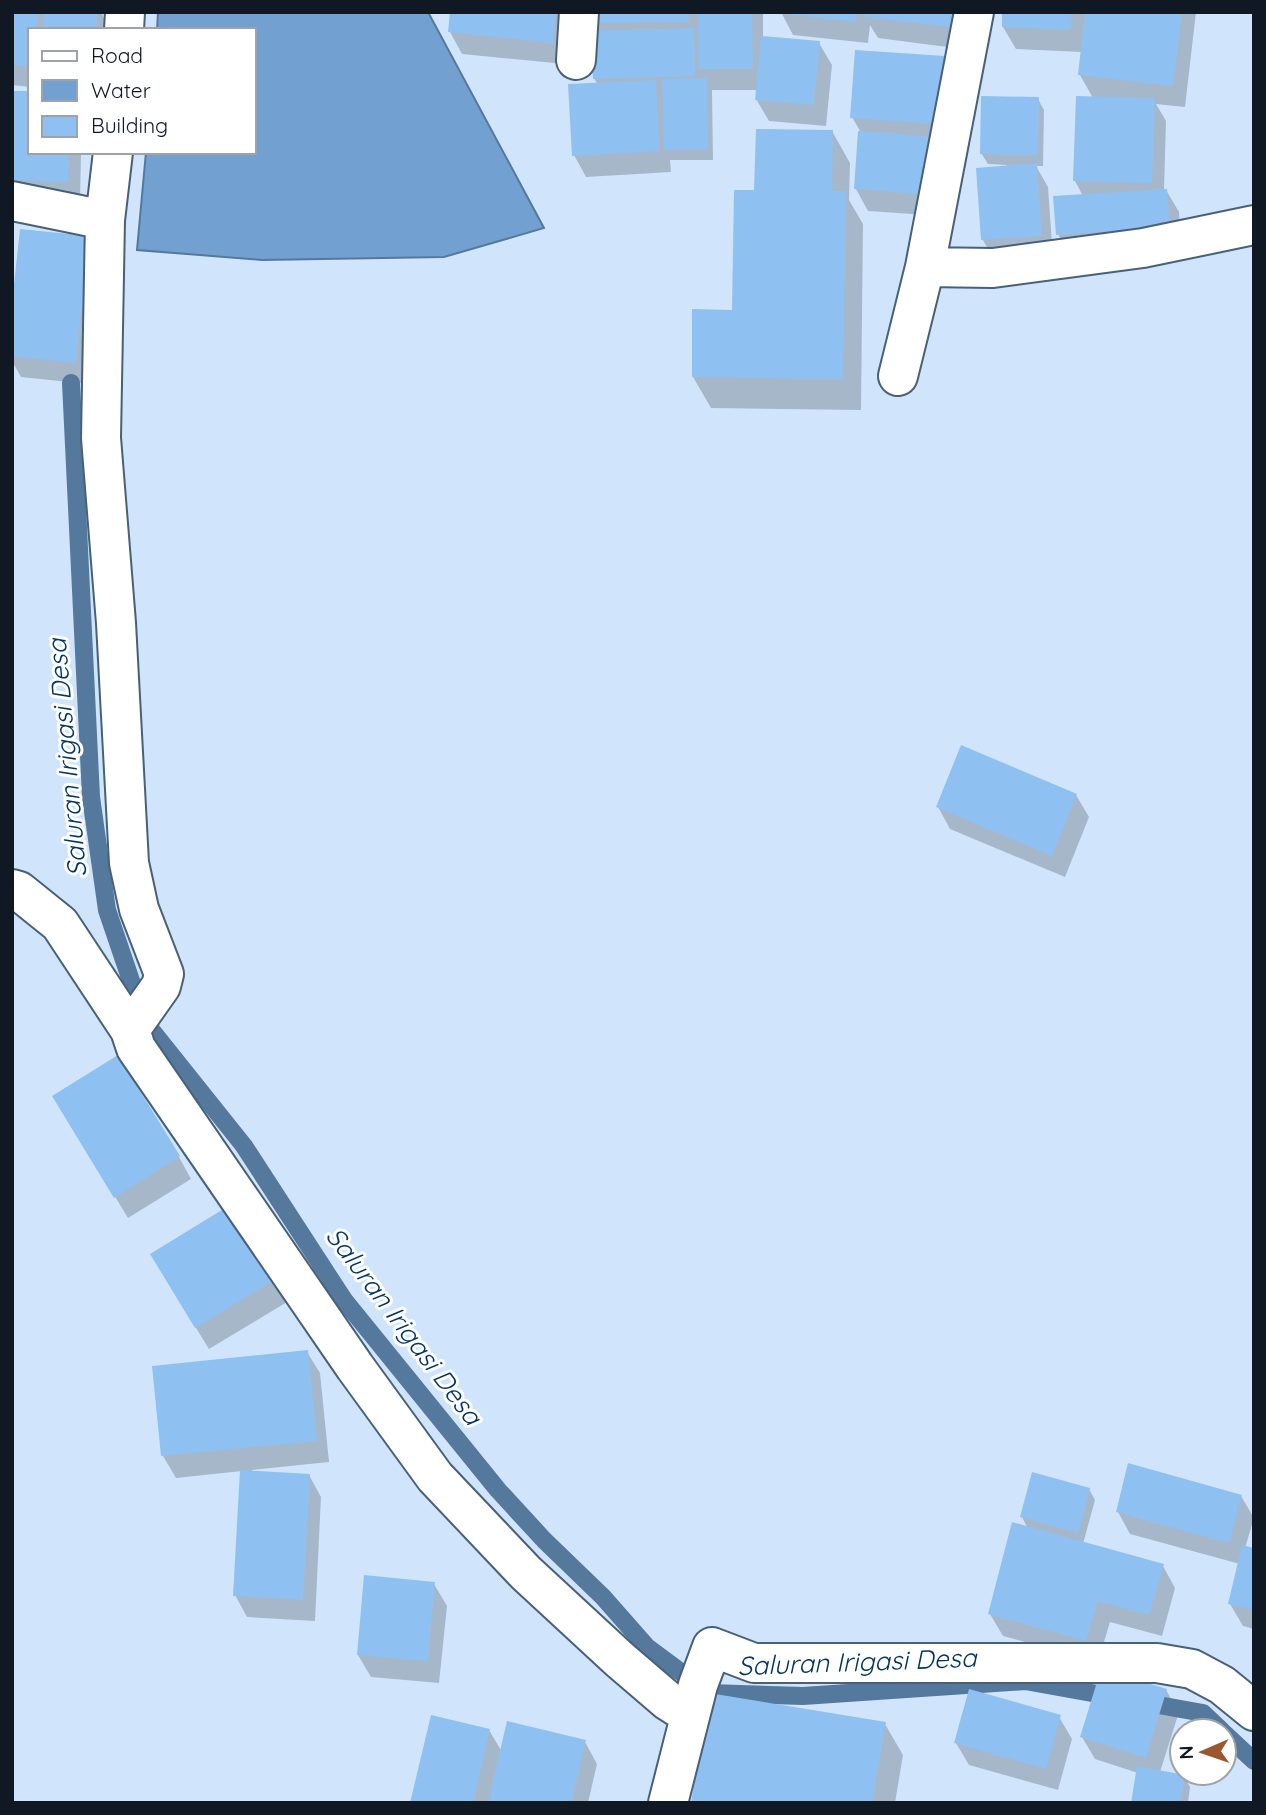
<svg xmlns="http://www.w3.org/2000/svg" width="1266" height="1815" font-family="Quicksand,sans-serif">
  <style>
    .water { fill: #72a1d1; stroke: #55789d; stroke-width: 2 }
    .shadow { fill: #0003 }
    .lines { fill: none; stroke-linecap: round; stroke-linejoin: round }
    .stream { stroke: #55789d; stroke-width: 18 }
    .building { fill: #8fc0f2 }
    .minor-casing { stroke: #486078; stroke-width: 42 }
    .minor { stroke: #fff; stroke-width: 38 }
    .labels { text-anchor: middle; stroke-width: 6; stroke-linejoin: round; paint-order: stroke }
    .water-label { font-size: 26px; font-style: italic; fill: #003562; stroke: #fff }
  </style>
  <rect width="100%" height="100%" fill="#d0e5fc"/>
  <path class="water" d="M158 12H428L544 228 444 257 262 260 137 250 146 152H254V30H157Z"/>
  <path class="shadow" d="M12 12H101L109 30H30V87L12 85Z
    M452 12H570L565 64 462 54 450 32Z
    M590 12H763V37L819 43 832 65 826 126 769 121 756 99 757 90H712L713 160H670L671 172 586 177 574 155 598 85 594 78Z
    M781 12H983L978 51 878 38 870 25 868 43 793 35Z
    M1004 12H1196L1185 107 1156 104 1166 121 1164 191 1166 190 1179 212 1181 249 1070 256 1058 234 1083 196 1075 181 1093 98 1080 75 1082 52 1016 49 1003 27Z
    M944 58 957 80 942 216 868 211 856 189 860 131 852 117Z
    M12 93 30 152H81L80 203 12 201Z
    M1038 99 1044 110 1043 166H1036L1048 187 1053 258 995 262 983 240 1007 165 988 164 981 153Z
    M832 131 850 163 849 200 863 224 861 410 711 408 693 377 733 312 756 192Z
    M88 237V384L21 377 12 361V320Z
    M1076 795 1089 817 1065 877 950 829 938 807Z
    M67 1118 179 1157 191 1179 128 1218Z
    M164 1276 274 1280 287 1302 209 1349Z
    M307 1352 320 1373 329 1462 252 1470V1472L309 1475 321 1497 315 1621 247 1617 235 1595 242 1471 176 1478 163 1456Z
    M1089 1489 1095 1500 1083 1544 1163 1566 1175 1588 1162 1636 1110 1622 1098 1662 1003 1636 990 1614 1028 1529 1022 1517Z
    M1241 1496 1254 1518 1245 1548 1254 1550V1629L1243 1626 1230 1604 1240 1564 1130 1534 1118 1512Z
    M434 1584 447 1606 439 1683 371 1677 358 1655Z
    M1166 1690 1179 1712 1160 1772 1184 1776 1190 1787 1188 1803H1133L1138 1773 1095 1759 1082 1737Z
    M1059 1717 1072 1739 1058 1790 969 1765 956 1743Z
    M885 1724 903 1755 895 1803H693Z
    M489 1730 502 1752 585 1742 597 1764 588 1803H412Z"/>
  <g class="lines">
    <path class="stream" d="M71 383 91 797 107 910 145 1022 244 1146 344 1300 498 1490 544 1540 603 1597 647 1647 709 1693 803 1696 1025 1681 1203 1713 1222 1731
      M1224 1733 1254 1761"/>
  </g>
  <path class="building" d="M12 12H39L36 30H30V67L12 65Z
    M44 12H97V30H43Z
    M450 12H556L553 43 448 32Z
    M589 12H689V22L589 23Z
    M698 12H752L753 69H698Z
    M786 12H857L856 22 786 14Z
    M864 12H968L966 29 864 17Z
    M1002 12H1072L1071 30 1002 27Z
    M1085 12H1182L1173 86 1078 75Z
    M694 28 695 76 593 79 591 31Z
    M761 36 820 41 814 105 755 100Z
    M855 50 945 56 940 124 850 118Z
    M707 78 708 149 664 150 662 79Z
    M656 80 659 151 572 156 568 84Z
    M12 91H30V152H69L68 182 12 180Z
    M981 96 1039 97 1038 155 980 154Z
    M1076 96 1155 98 1152 183 1073 181Z
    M756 129 833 130 832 191H846L843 379 692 377V309L732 310 734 190H754Z
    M858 131 935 137 930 195 854 189Z
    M1037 163 1042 236 981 240 976 168Z
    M1167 189 1170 227 1056 235 1053 196Z
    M20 229 89 236 76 363 12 356V303Z
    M961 745 1077 794 1052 856 936 807Z
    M118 1055 180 1156 114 1198 52 1096Z
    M230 1205 276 1279 195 1328 150 1254Z
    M308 1350 317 1441 161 1456 152 1366Z
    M1128 1463 1242 1495 1229 1543 1116 1512Z
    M240 1470 310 1474 303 1600 233 1596Z
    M1032 1472 1090 1488 1078 1533 1020 1517Z
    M1012 1522 1164 1564 1149 1615 1098 1601 1086 1641 988 1614Z
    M1242 1545 1254 1548V1610L1228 1604Z
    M364 1575 435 1582 428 1661 357 1655Z
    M1101 1669 1167 1689 1146 1758 1080 1737Z
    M969 1689 1061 1715 1046 1769 954 1743Z
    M709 1693 886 1722 872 1803H691Z
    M431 1715 490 1729 473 1803H410Z
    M507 1721 586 1740 571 1803H488Z
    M1137 1766 1185 1775 1180 1803H1131Z"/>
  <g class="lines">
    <defs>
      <path id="minor" d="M124 30 125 12
        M576 60 579 12
        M113 152 105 220 101 438 116 623 129 863 139 909 164 974 161 986 130 1030 136 1048 355 1367 435 1477 526 1573 619 1659 668 1701 690 1715
        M12 201 105 220
        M925 267 993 268 1143 248 1254 225
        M898 376 925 267 974 12
        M12 889 19 891 60 924 130 1030
        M668 1803 698 1685 712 1647 754 1663H1157L1192 1669 1222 1685 1254 1711"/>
    </defs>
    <use href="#minor" class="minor-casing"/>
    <use href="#minor" class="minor"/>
  </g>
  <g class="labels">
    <g class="water-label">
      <text transform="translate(67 758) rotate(-95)" y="9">Saluran Irigasi Desa</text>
      <text transform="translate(404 1326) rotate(53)" y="9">Saluran Irigasi Desa</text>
      <text transform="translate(857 1662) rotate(-2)" y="9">Saluran Irigasi Desa</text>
    </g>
  </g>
  <rect width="1266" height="1815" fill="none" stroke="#101923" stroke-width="28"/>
  <rect x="28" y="28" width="228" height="126" fill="#ffffff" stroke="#9fa3a7" stroke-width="2"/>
  <rect x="42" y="51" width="35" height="10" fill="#ffffff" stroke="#9fa3a7" stroke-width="2"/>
  <text x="91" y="63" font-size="21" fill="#101923">Road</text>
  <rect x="42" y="80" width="35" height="21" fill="#72a1d1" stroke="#9fa3a7" stroke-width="2"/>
  <text x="91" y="98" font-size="21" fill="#101923">Water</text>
  <rect x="42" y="116" width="35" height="21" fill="#8fc0f2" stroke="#9fa3a7" stroke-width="2"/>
  <text x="91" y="133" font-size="21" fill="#101923">Building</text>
  <g transform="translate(1203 1752) rotate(268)"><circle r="33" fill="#ffffff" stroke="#9fa3a7" stroke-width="2"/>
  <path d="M0-5L12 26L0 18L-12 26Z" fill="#9d572e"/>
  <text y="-10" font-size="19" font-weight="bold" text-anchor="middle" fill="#101923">N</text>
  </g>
</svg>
